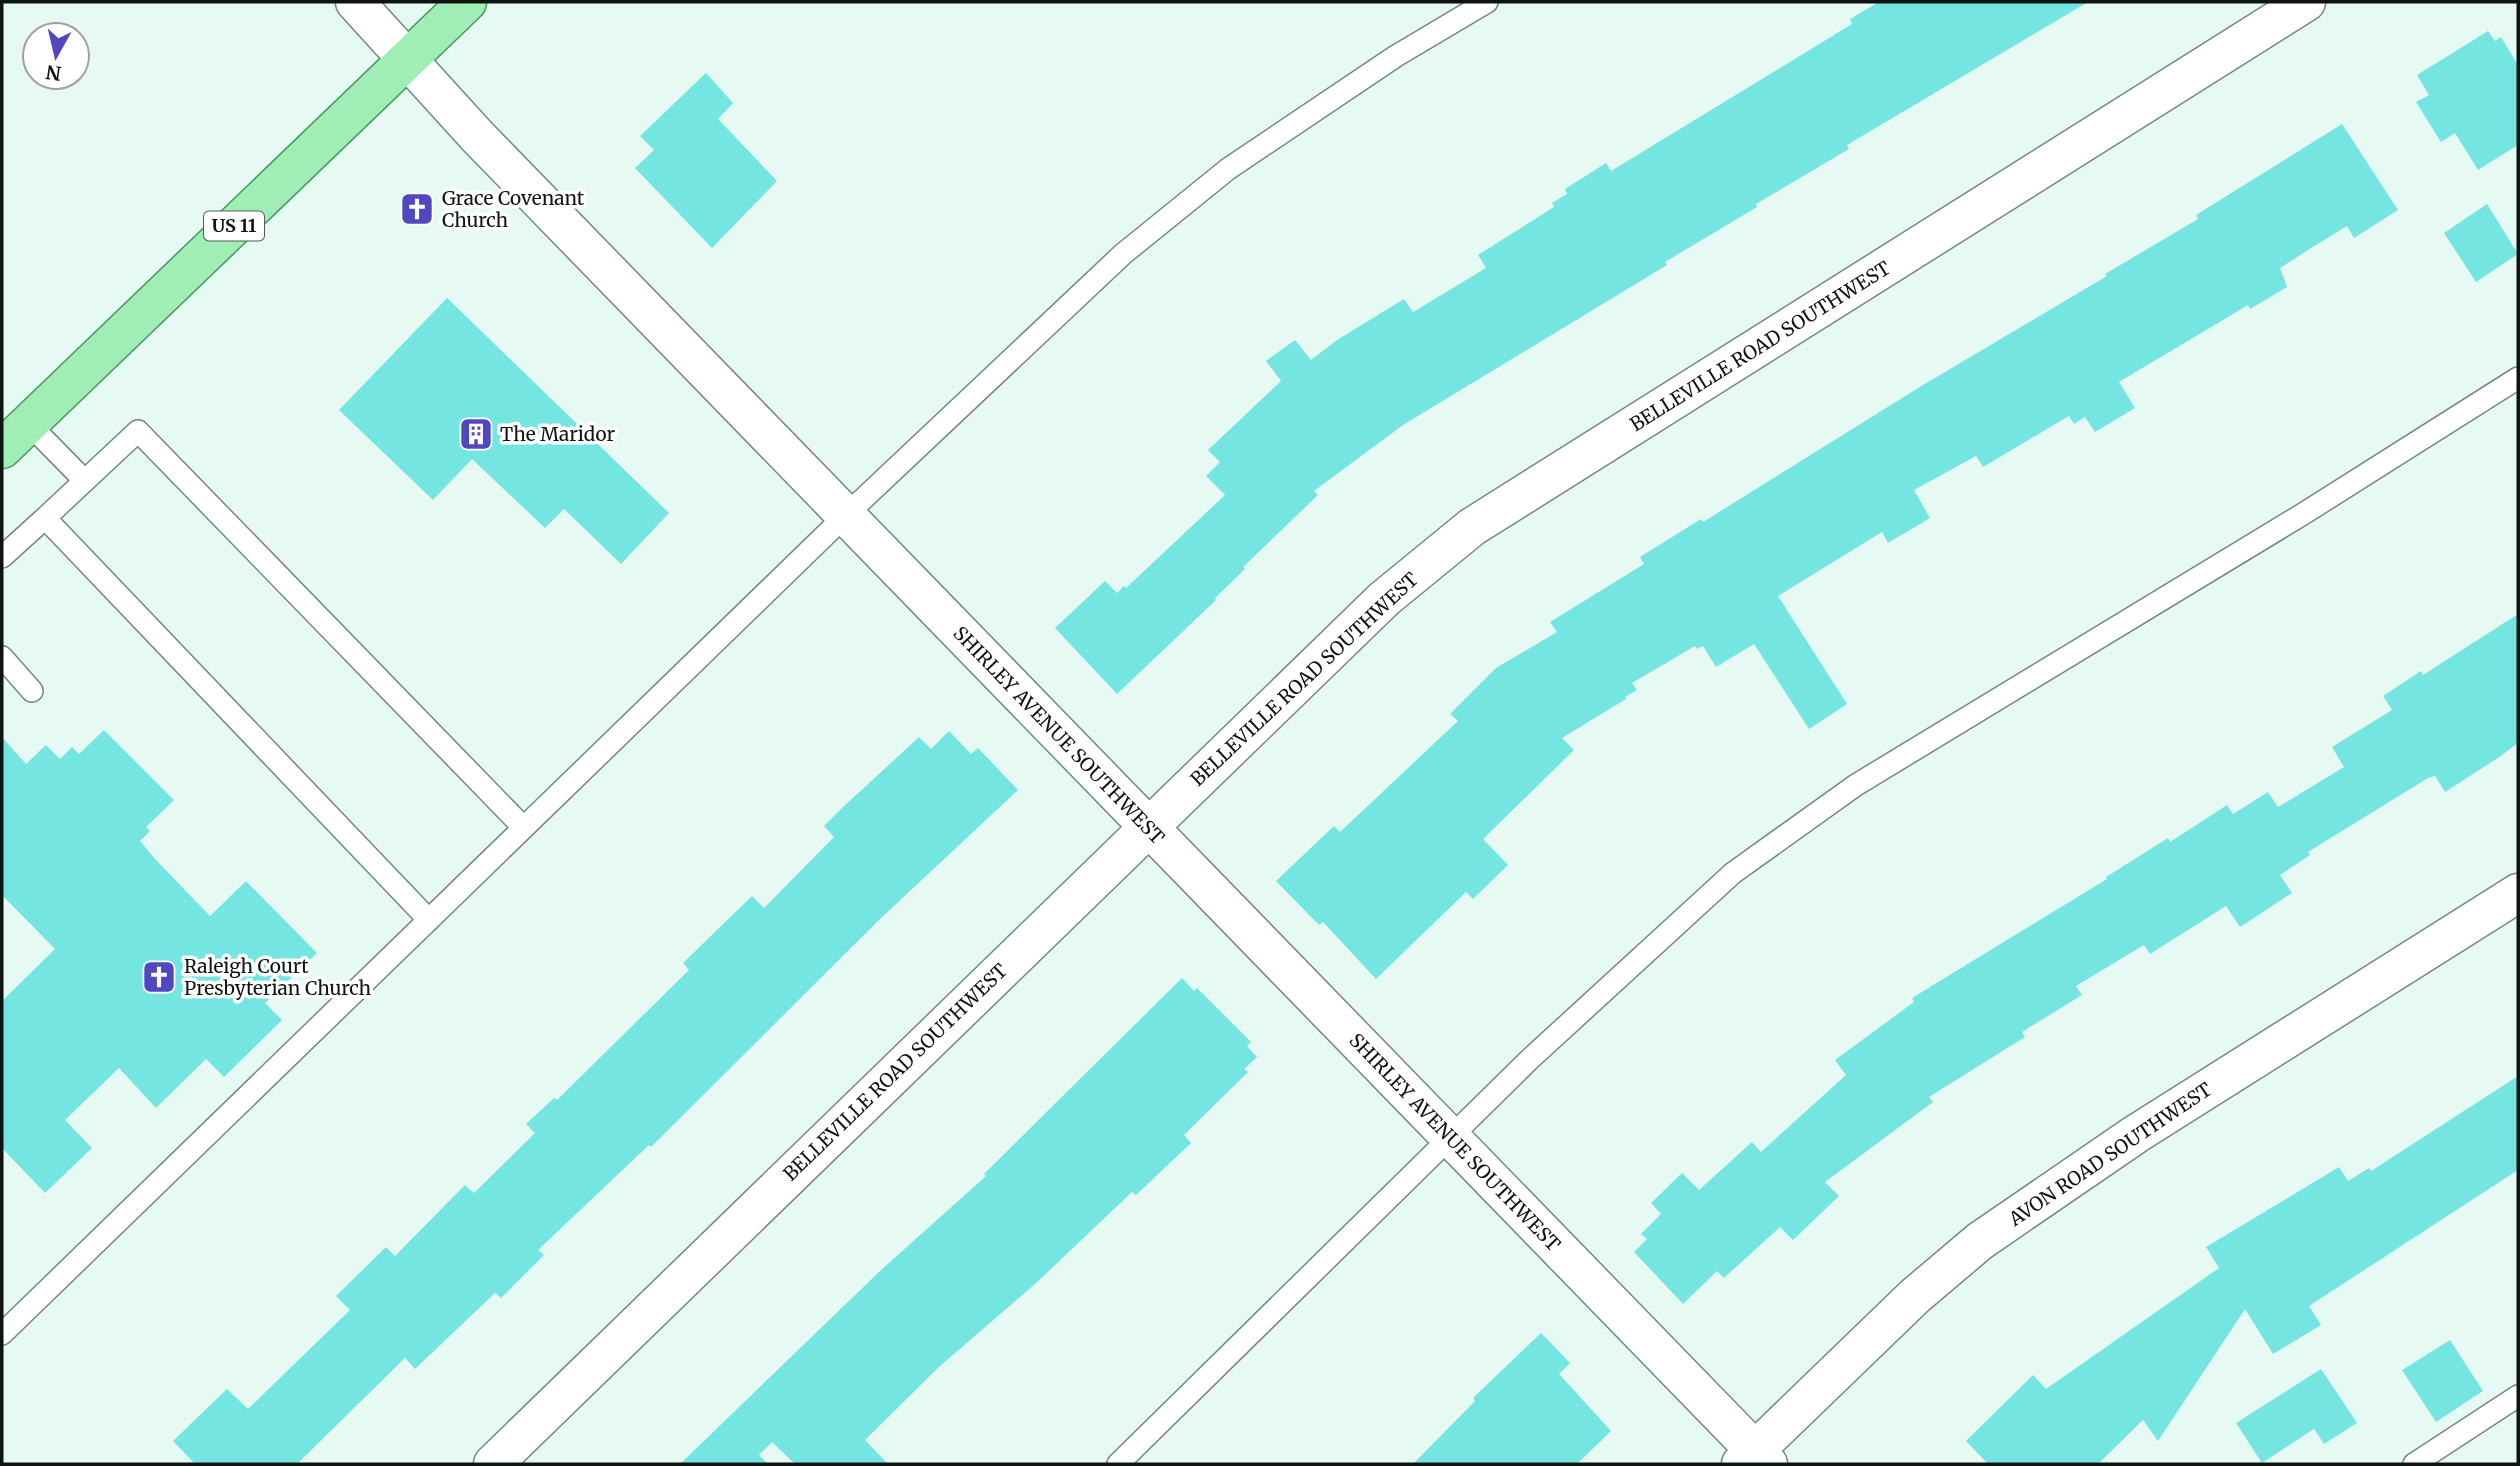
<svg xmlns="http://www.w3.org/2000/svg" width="2520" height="1466" font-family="Merriweather,serif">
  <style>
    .building { fill: #75e5e2 }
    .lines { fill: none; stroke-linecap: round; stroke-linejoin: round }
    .service-casing { stroke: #758781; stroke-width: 24 }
    .minor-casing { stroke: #758781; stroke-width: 41 }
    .primary-casing { stroke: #439a5b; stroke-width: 41 }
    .service { stroke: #fff; stroke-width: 21 }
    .minor { stroke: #fff; stroke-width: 38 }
    .primary { stroke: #a0eeb5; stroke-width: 38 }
    .labels { text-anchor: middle; stroke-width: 7; stroke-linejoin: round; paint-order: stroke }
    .shield { fill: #fff; stroke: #565a59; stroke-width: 2 }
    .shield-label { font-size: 18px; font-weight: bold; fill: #0d1412 }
    .poi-label { font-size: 19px; fill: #0d1412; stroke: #fff; text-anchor: start }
    .street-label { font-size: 19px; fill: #0d1412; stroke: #fff }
  </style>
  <rect width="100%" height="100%" fill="#e6faf3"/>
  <path class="building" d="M1879 2H2088L1847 145 1849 149 1756 204 1757 207 1665 262 1667 265 1403 425 1314 491 1318 495 1243 567 1245 569 1215 598 1216 600 1117 694 1055 628 1105 581 1117 593 1124 586 1126 588 1225 495 1206 476 1220 462 1208 450 1281 381 1266 361 1295 340 1311 360 1337 340 1404 299 1413 312 1486 268 1478 255 1554 207 1552 203 1567 194 1565 189 1606 163 1611 171 1852 24 1850 19Z
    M2488 31 2495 41 2501 37 2518 65V145L2478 170 2455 133 2441 142 2416 102 2429 95 2417 75Z
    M706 73 733 103 718 119 777 181 712 248 635 168 654 150 640 136Z
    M2342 124 2398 210 2354 238 2347 226 2316 245 2280 268 2287 287 2250 309 2248 305 2119 382 2135 408 2095 432 2085 417 2074 424 2069 416 1983 467 1976 456 1914 490 1930 518 1888 543 1882 532 1778 596 1847 704 1809 729 1754 644 1716 667 1703 646 1697 649 1695 646 1632 683 1637 690 1625 697 1626 699 1562 738 1574 750 1483 839 1508 865 1473 899 1466 892 1376 979 1323 922 1319 925 1276 881 1334 826 1340 832 1458 721 1450 714 1496 668 1557 632 1550 622 1644 564 1640 557 1701 519 1703 522 1923 385 2107 276 2105 274 2198 219 2196 215Z
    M2487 204 2518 254 2476 282 2444 233Z
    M447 298 669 513 621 564 564 509 545 528 472 459 433 500 339 410Z
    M2518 614V743L2498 758 2445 792 2435 776 2428 778 2308 852 2310 855 2280 875 2292 893 2240 927 2226 906 2150 954 2144 945 2076 986 2082 995 2022 1032 2025 1037 1929 1097 1933 1102 1825 1182 1839 1196 1793 1240 1780 1227 1724 1278 1717 1271 1683 1304 1634 1252 1647 1239 1641 1234 1661 1214 1651 1203 1682 1173 1699 1190 1752 1142 1761 1152 1846 1075 1835 1060 1914 1002 1912 998 2107 879 2106 877 2168 838 2170 842 2227 805 2233 814 2268 792 2278 807 2344 767 2332 747 2392 710 2383 696 2421 671 2423 675Z
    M104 730 174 800 146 827 150 831 140 841 155 859 210 916 246 881 317 953 265 1003 282 1020 224 1077 206 1059 156 1108 119 1068 65 1120 92 1148 45 1193 2 1148V1001L55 949 2 895V737L26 764 46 745 60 759 72 747 79 754Z
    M949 731 971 754 978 748 1018 790 880 919 651 1147 649 1145 538 1250 544 1255 501 1298 495 1293 415 1369 405 1358 297 1464H195L173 1441 227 1389 248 1409 350 1310 336 1296 386 1247 395 1256 465 1185 474 1193 535 1133 526 1124 554 1098 557 1100 689 970 683 963 752 896 764 908 834 837 824 826 842 808 919 737 931 749Z
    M1182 978 1194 991 1197 988 1251 1042 1247 1046 1257 1057 1244 1069 1248 1072 1184 1135 1191 1143 1136 1195 1132 1192 1035 1284 940 1366 865 1440 888 1464H795L772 1442 759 1455 768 1464H680L880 1271 986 1176 984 1174Z
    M2518 1076V1170L2309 1306 2321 1325 2273 1354 2245 1309 2158 1441 2143 1420 2098 1464H1988L1966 1441 2033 1375 2046 1389 2219 1268 2206 1247 2339 1167 2348 1181 2369 1168 2371 1171Z
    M1541 1333 1570 1363 1559 1374 1611 1431 1577 1464H1413L1475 1401 1473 1398Z
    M2450 1340 2483 1391 2436 1422 2402 1370Z
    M2321 1369 2357 1423 2324 1444 2314 1429 2262 1463 2236 1423Z"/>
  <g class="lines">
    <defs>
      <path id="service" d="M29 424 83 479
        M2 557 45 518
        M2 657 32 691
        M429 920 45 518 138 431 523 827
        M2 1334 846 515 1123 254 1228 169 1396 56 1487 2
        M1118 1464 1530 1059 1733 873 1856 785 2303 514 2518 378
        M2414 1464 2518 1396"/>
      <path id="minor" d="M355 2 477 136 1768 1464
        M493 1464 1384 599 1472 527 2306 2
        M1741 1464 1915 1296 1980 1241 2136 1134 2518 893"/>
      <path id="primary" d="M2 449 467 2"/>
    </defs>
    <use href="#service" class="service-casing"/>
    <use href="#minor" class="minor-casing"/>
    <use href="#primary" class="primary-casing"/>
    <use href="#service" class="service"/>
    <use href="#minor" class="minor"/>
    <use href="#primary" class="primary"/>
  </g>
  <defs>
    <symbol id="church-square" viewBox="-11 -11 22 22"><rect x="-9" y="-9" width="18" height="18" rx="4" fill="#4f48bf" stroke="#fff"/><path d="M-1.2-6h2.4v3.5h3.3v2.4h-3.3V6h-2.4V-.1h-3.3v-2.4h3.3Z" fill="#fff"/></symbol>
    <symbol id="building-square" viewBox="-11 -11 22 22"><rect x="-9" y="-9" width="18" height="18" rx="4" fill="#4f48bf" stroke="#fff"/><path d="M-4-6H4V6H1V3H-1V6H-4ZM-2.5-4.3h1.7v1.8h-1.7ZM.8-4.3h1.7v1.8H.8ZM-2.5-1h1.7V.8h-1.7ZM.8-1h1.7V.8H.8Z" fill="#fff"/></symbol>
  </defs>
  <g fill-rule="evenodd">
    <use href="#church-square" x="398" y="190" width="38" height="38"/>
    <use href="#building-square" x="457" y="415" width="38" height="38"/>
    <use href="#church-square" x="140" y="958" width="38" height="38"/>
  </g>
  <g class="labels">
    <rect class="shield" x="204" y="211.5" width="60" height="29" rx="5"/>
    <g class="shield-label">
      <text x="234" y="232">US 11</text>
    </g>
    <g class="poi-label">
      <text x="442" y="205">Grace Covenant<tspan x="442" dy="22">Church</tspan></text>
      <text x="500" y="441">The Maridor</text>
      <text x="184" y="973">Raleigh Court<tspan x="184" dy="22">Presbyterian Church</tspan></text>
    </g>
    <g class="street-label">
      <text transform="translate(1760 346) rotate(-32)" y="7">BELLEVILLE ROAD SOUTHWEST</text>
      <text transform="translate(1304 679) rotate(-43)" y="7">BELLEVILLE ROAD SOUTHWEST</text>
      <text transform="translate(1059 735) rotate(46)" y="7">SHIRLEY AVENUE SOUTHWEST</text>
      <text transform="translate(895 1072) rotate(-44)" y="7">BELLEVILLE ROAD SOUTHWEST</text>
      <text transform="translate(1455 1142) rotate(46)" y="7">SHIRLEY AVENUE SOUTHWEST</text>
      <text transform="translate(2110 1154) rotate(-34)" y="7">AVON ROAD SOUTHWEST</text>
    </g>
  </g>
  <rect width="2520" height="1466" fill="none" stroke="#0d1412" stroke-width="7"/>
  <g transform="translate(56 56) rotate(188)"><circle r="33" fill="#ffffff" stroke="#9ea1a0" stroke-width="2"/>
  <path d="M0-5L12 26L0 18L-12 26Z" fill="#4f48bf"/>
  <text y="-10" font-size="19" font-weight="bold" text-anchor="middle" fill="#0d1412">N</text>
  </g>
</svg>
